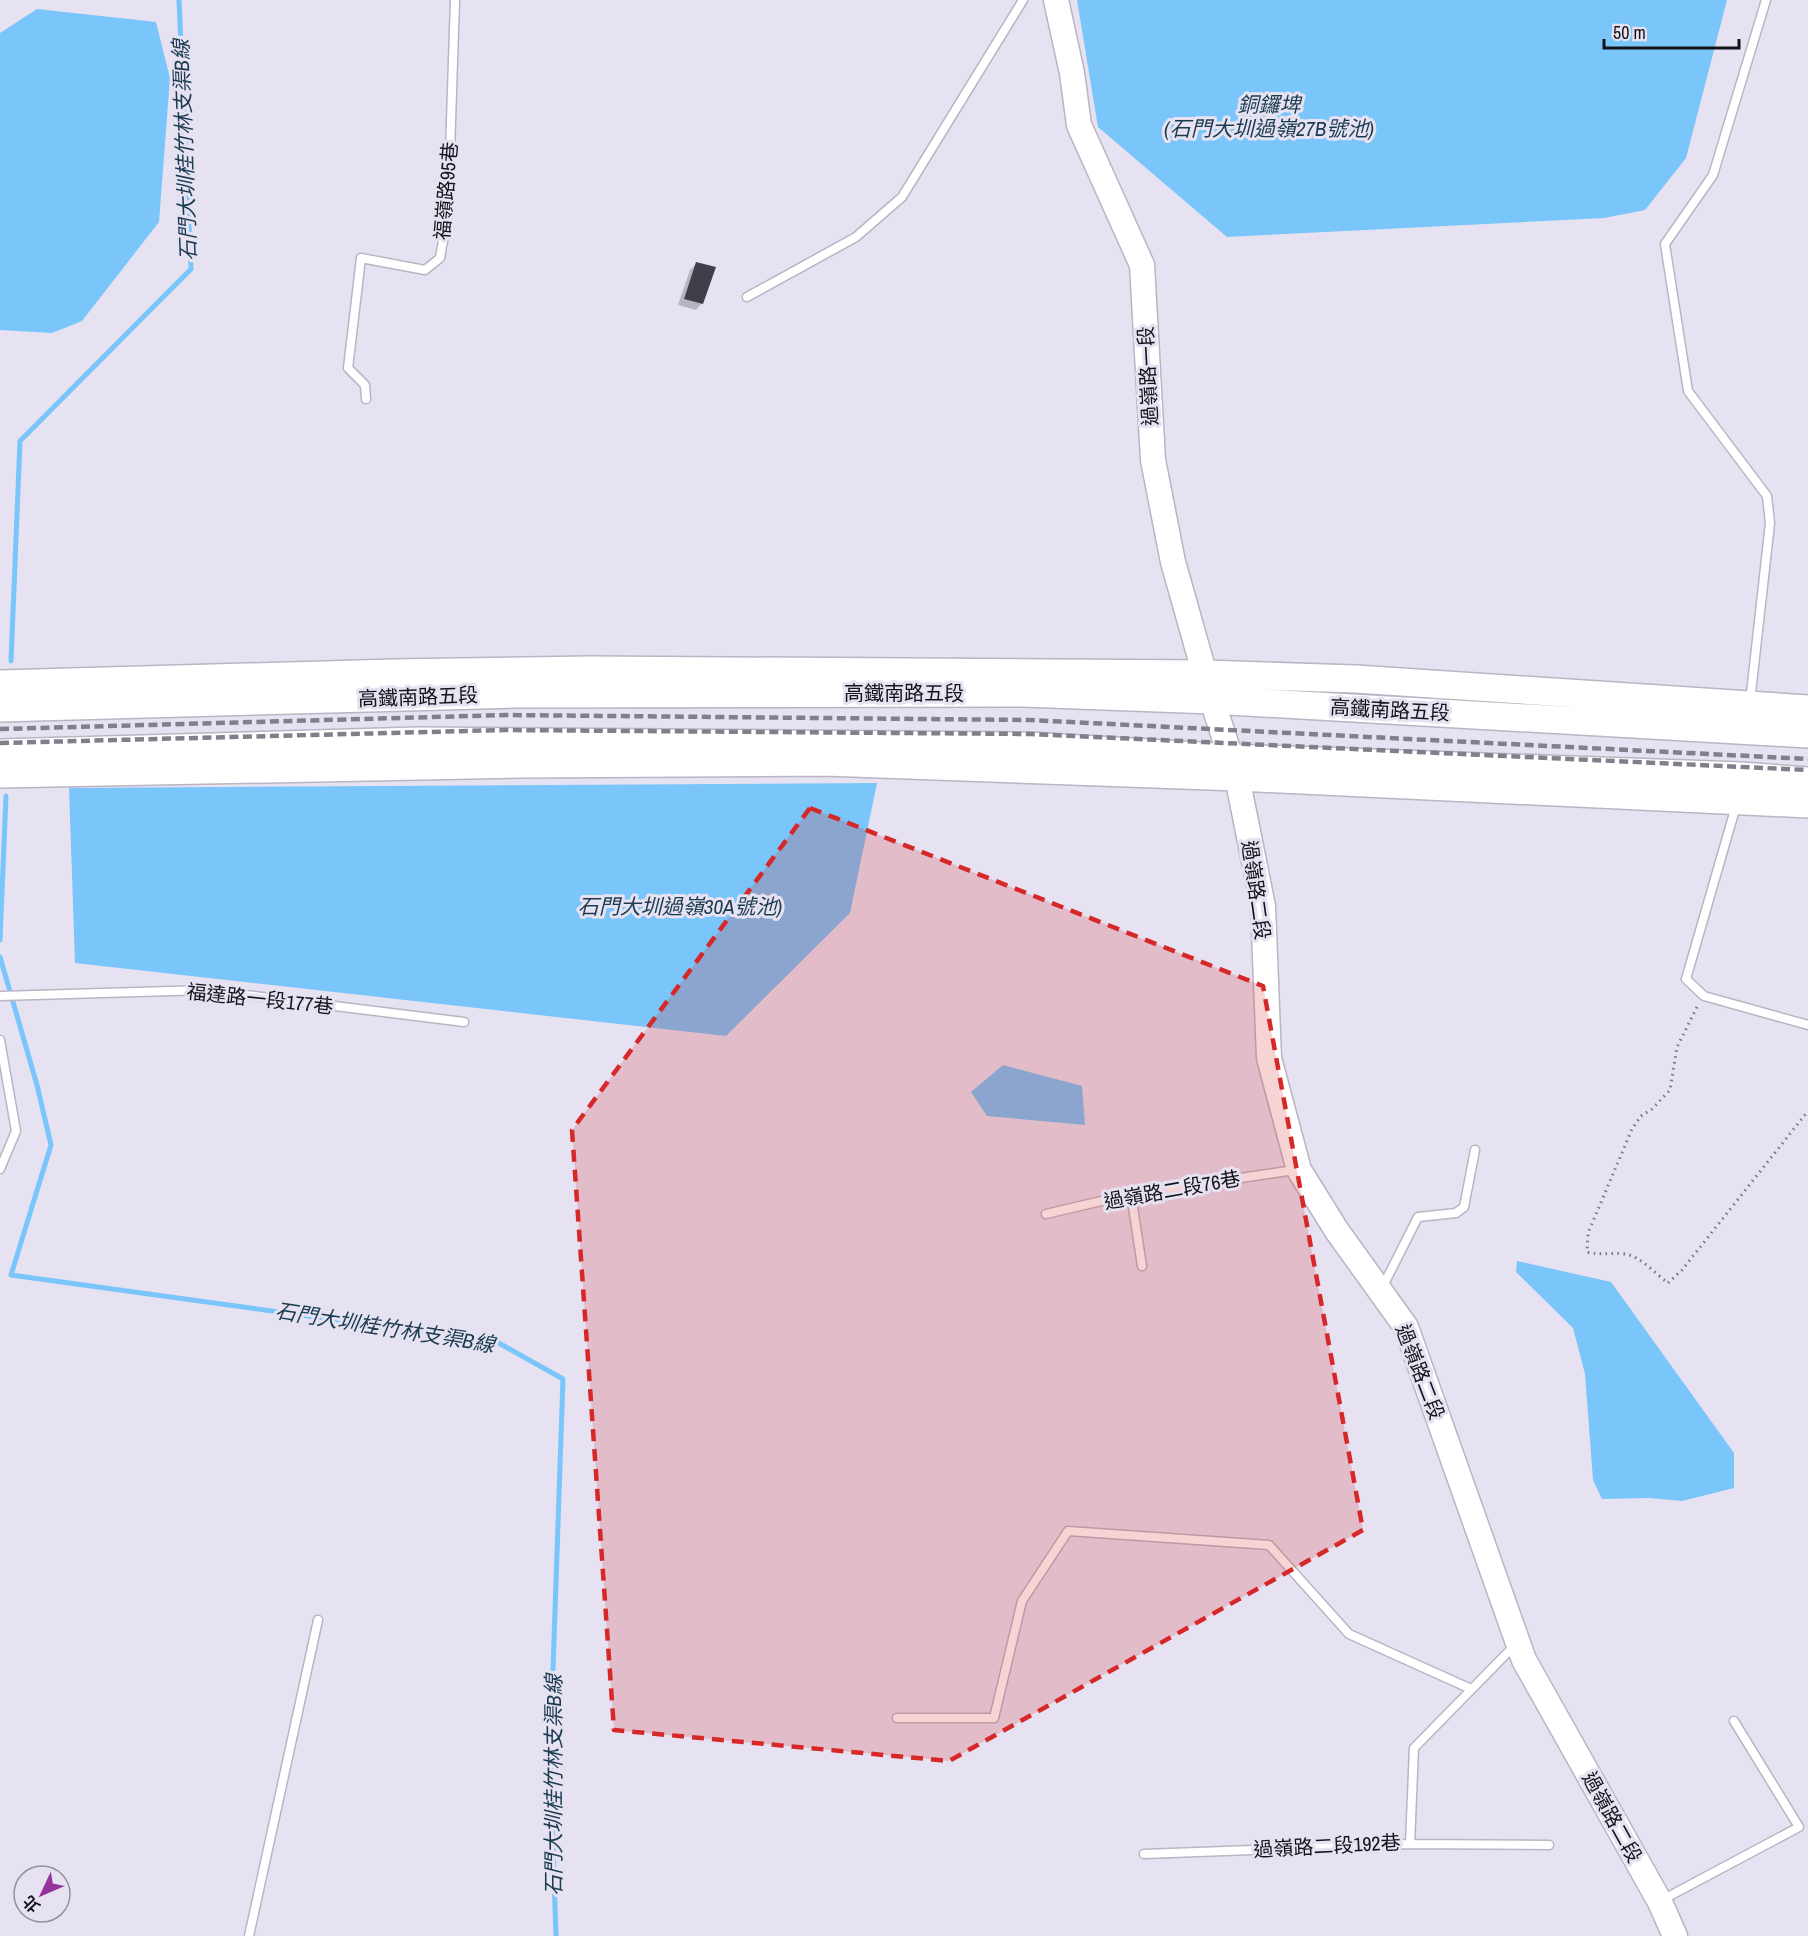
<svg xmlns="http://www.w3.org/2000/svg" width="1808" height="1936" font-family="'Archivo Narrow','Noto Sans TC',sans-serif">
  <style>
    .water { fill: #7ac5f9 }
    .shadow { fill: #0003 }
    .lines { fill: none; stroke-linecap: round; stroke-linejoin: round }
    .stream { stroke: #7ac5f9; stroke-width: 5 }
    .building { fill: #413e4a }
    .lane-casing { stroke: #b9b5c4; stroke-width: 11 }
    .secondary-casing { stroke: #b9b5c4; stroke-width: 27 }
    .primary-casing { stroke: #b9b5c4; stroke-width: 30 }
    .path { stroke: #78757f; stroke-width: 3; stroke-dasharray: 1.5 4.5; stroke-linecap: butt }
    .lane { stroke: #fff; stroke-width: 8 }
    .secondary { stroke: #fff; stroke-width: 24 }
    .primary { stroke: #fff; stroke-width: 27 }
    .rail { stroke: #827f8a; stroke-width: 4.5; stroke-dasharray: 9 4.5; stroke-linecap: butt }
    .marked { fill: #d62828; fill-opacity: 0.2; stroke: #d62828; stroke-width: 4.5; stroke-dasharray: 12 8; stroke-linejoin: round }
    .labels { text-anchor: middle; stroke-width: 6; stroke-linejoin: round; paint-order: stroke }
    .street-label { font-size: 20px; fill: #141318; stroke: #e6e2f2 }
    .water-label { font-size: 21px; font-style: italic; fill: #1b3b51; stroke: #e6e2f2 }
  </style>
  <rect width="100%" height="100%" fill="#e6e2f2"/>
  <path class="water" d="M1077 0H1727L1686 158 1645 210 1604 218 1227 237 1098 127Z
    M37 9 156 22 170 78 159 222 82 321 52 333 0 330V33Z
    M877 783 850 913 726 1036 75 963 69 788Z
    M1003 1065 1082 1086 1085 1125 987 1116 971 1092Z
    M1517 1261 1611 1282 1734 1453V1488L1682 1501 1649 1498 1602 1499 1593 1480 1585 1374 1573 1328 1516 1272Z"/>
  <path class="shadow" d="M697 263 702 303 696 310 678 305 690 270Z"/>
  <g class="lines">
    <path class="stream" d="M11 661 20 441 191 269 179 0
      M0 940 6 796
      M0 957 37 1085 51 1145 11 1275 497 1342 563 1379 550 1756 556 1936"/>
  </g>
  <path class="building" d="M696 262 716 267 703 304 684 299Z"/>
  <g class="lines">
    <defs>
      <path id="lane" d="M747 297 856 237 902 197 1023 0
        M366 399 365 385 348 368 361 258 425 270 440 258 448 212 455 0
        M1750 702 1770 523 1767 496 1688 391 1665 244 1713 175 1766 0
        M1736 806 1686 979 1704 996 1808 1025
        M0 996 206 990 464 1022
        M0 1040 16 1131 0 1169
        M1131 1194 1142 1266
        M1046 1214 1131 1194 1295 1170
        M1382 1288 1418 1217 1456 1213 1464 1207 1475 1150
        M897 1718H994L1022 1601 1068 1531 1269 1545 1349 1634 1471 1689
        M1410 1844 1549 1845
        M1144 1854 1410 1844 1414 1748 1516 1644
        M1662 1900 1799 1827 1734 1721
        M249 1936 318 1620"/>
      <path id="secondary" d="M1056 0 1072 73 1079 125 1142 265 1153 460 1173 562 1212 700 1237 777 1263 906 1269 1058 1299 1170 1337 1231 1406 1327 1524 1660 1660 1902 1675 1936"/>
      <path id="primary" d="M0 684 394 673 590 670 1206 674 1356 679 1808 709
        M0 708 515 694 1023 693 1212 700 1808 734
        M0 753 418 741 1029 746 1232 758 1741 776 1808 781
        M0 774 521 764 825 762 1237 777 1808 804"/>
    </defs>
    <use href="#lane" class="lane-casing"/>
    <use href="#secondary" class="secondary-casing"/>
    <use href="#primary" class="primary-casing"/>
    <path class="path" d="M1697 1007 1677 1047 1670 1090 1652 1109 1641 1116 1632 1129 1588 1233 1587 1252C1601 1256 1610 1252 1625 1254 1640 1256 1656 1274 1668 1283L1682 1270 1808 1111"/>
    <use href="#lane" class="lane"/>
    <use href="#secondary" class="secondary"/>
    <use href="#primary" class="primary"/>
    <path class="rail" d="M0 729 506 715 1030 720 1808 759
      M0 743 505 730 1031 734 1808 770"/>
  </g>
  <path class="marked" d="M810 808 1263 986 1363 1530 949 1761 614 1730 572 1130Z"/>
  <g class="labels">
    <g class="street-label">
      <text transform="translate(446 191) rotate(-85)" y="7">福嶺路95巷</text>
      <text transform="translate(1148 376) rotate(-93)" y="7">過嶺路一段</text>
      <text x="904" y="700">高鐵南路五段</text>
      <text transform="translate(418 697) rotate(-2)" y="7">高鐵南路五段</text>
      <text transform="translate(1390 710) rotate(3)" y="7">高鐵南路五段</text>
      <text transform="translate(1256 890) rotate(82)" y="7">過嶺路二段</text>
      <text transform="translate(260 999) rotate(6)" y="7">福達路一段177巷</text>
      <text transform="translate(1172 1190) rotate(-10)" y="7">過嶺路二段76巷</text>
      <text transform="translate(1420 1372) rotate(69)" y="7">過嶺路二段</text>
      <text transform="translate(1612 1817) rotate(61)" y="7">過嶺路二段</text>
      <text transform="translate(1327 1846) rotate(-3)" y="7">過嶺路二段192巷</text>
    </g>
    <g class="water-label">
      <text x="1269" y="112">銅鑼埤<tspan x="1269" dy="24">(石門大圳過嶺27B號池)</tspan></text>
      <text transform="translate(185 150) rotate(-92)" y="7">石門大圳桂竹林支渠B線</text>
      <text x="680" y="914">石門大圳過嶺30A號池)</text>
      <text transform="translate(385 1328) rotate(9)" y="7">石門大圳桂竹林支渠B線</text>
      <text transform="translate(554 1785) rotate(-90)" y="7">石門大圳桂竹林支渠B線</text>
    </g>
  </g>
  <g transform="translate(42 1894) rotate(226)"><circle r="28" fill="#e6e2f2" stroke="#928f9b" stroke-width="1.5"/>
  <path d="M0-4.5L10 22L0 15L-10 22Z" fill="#94349c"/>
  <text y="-9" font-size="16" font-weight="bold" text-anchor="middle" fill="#141318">北</text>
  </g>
  <path d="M1604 39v9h135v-9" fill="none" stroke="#141318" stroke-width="3"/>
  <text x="1613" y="39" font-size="18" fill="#141318" stroke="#e6e2f2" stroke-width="4.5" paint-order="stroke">50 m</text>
</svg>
